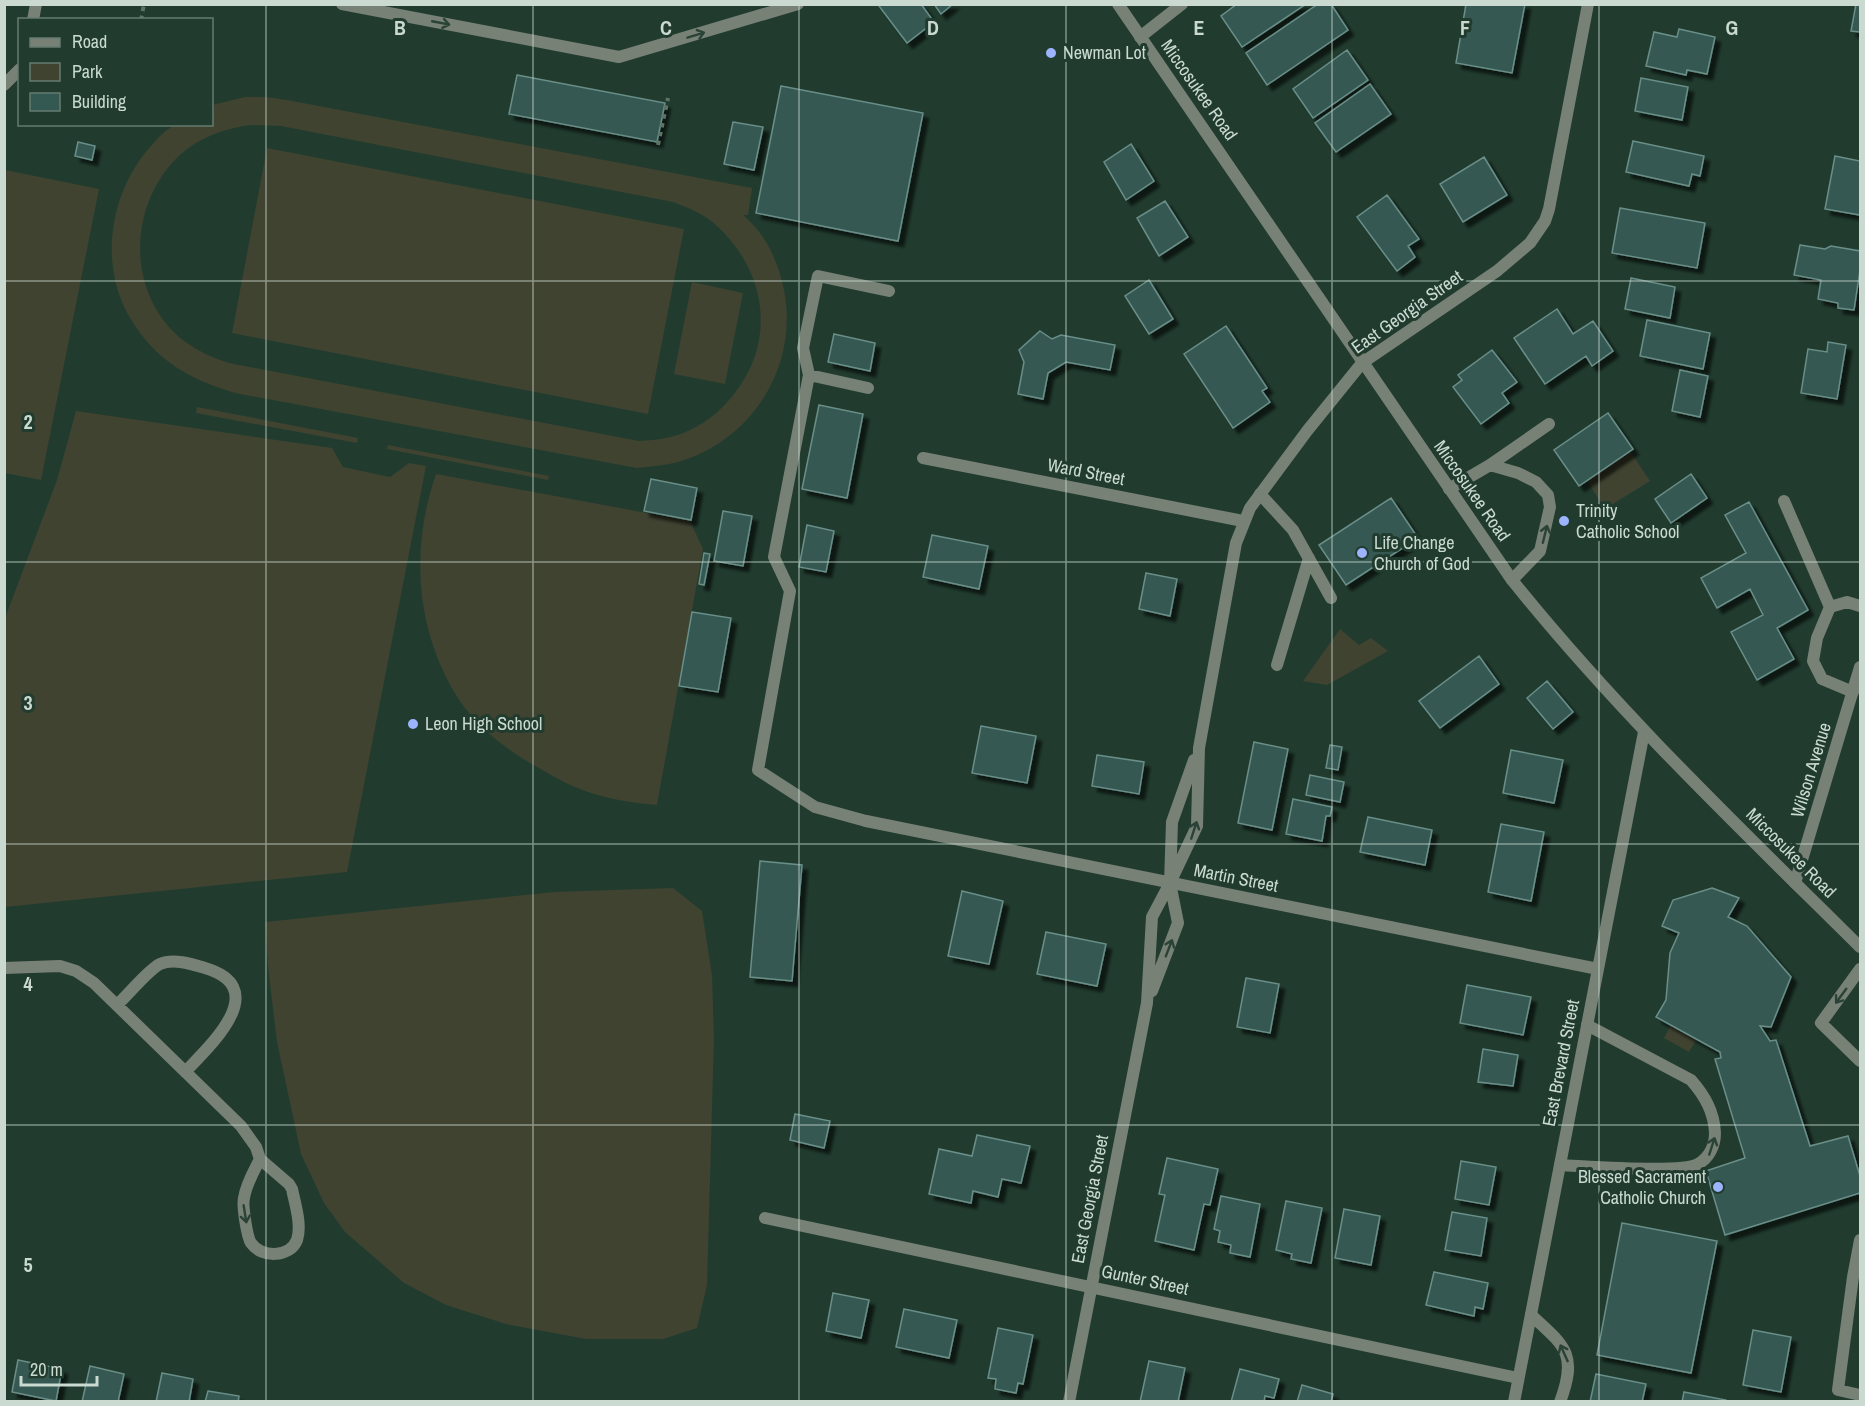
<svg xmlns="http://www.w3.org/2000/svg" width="1865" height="1406" font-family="'Archivo Narrow',sans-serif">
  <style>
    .green { fill: #3f4330; fill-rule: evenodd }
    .building { fill: #345953; stroke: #6a8e88; stroke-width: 1.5; filter: url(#shadow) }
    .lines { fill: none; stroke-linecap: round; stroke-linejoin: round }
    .path { stroke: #5c7468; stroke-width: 4; stroke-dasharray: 4.5 4.5; stroke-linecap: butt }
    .service { stroke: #788176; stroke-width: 12 }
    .minor { stroke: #788176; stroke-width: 12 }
    .tertiary { stroke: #788176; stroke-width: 12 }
    .oneway { stroke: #2a4336 }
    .grid { fill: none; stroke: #cadad1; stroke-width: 1.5; stroke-opacity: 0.55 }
    .poi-dot { fill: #9cb4fd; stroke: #213c2f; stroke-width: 2 }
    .labels { text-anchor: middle; stroke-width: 6; stroke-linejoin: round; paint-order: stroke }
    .poi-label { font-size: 18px; fill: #cadad1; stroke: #213c2f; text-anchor: start }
    .street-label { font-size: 18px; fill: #cadad1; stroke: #213c2f }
    .grid-label { font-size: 20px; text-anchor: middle; font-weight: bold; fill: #cadad1; stroke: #213c2f; stroke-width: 6; stroke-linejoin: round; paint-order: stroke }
  </style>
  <defs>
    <filter id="shadow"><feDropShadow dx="5.5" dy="5.5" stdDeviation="1.5" flood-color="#0009"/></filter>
  </defs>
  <rect width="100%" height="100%" fill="#213c2f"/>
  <path class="green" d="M245 97H266L287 100 752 188 748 215H743C766 234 778 261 784 290 798 361 758 432 690 458 673 465 655 466 637 468L235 393C189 379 156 361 130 318 98 264 110 191 151 146 157 139 166 129 175 125 184 121 201 124 212 124V105ZM251 125 281 126 673 202C688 208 705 214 717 226 766 271 777 340 734 394 722 409 709 421 692 429 675 438 657 440 639 441L229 363C213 358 198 351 184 341 125 295 127 203 181 154 200 137 226 128 251 125Z
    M267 148 684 229 648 414 232 333Z
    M5 170 99 189 41 480 5 473Z
    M692 282 743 293 725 384 674 374Z
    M197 407 358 438 357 443 196 413Z
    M76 411 332 448 343 467 390 477 409 463 426 466 347 872 5 907V618L57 480Z
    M388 445 549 476 548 480 387 449Z
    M1630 451 1650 481 1605 509 1587 481Z
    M436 474 690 521 703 549 657 805C637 803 617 801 598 795 579 790 561 781 544 771 509 752 473 726 453 690 415 623 411 546 436 474Z
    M1340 629 1359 645 1371 638 1388 651 1327 685 1303 681Z
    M673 888 702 911 712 975 714 1038 707 1285 697 1328 663 1339H586L506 1324 446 1305 404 1283 345 1232 324 1203 301 1154 277 1042 268 967 265 922 554 892Z
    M1671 1025 1697 1039 1689 1052 1664 1038Z"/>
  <path class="building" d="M882 4H921L934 22 907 43 879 6Z
    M934 4H953L941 14Z
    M1237 4H1306L1242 47 1221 16Z
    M1318 4H1331L1348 30 1267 85 1246 53Z
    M1466 4H1525L1512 73 1456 63Z
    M1856 4H1860V32L1851 31Z
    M1679 29 1715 37 1707 74 1687 70 1686 75 1646 66 1654 32 1677 37Z
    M1347 50 1368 80 1313 118 1293 89Z
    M517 75 665 103 657 142 509 114Z
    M1641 78 1688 87 1682 120 1635 111Z
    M1370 84 1391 114 1336 152 1315 123Z
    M781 86 923 113 898 241 756 213Z
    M733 122 763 127 754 170 724 164Z
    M1633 141 1704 156 1700 176 1692 174 1689 186 1626 172Z
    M78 142 95 146 92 160 75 156Z
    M1131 144 1154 181 1126 200 1104 162Z
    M1835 156 1860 161V215L1825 209Z
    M1484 157 1507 195 1463 222 1440 184Z
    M1387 195 1419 239 1408 246 1415 257 1397 271 1357 217Z
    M1165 201 1188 237 1159 256 1137 218Z
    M1620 208 1705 223 1697 268 1612 253Z
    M1800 245 1825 249 1831 246 1860 251V270L1854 310 1838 308V303L1818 299 1821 280 1794 275Z
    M1631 278 1675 287 1670 318 1625 309Z
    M1149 280 1173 319 1149 334 1125 296Z
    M1557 309 1573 334 1593 321 1613 351 1592 366 1586 356 1545 384 1514 338Z
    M1647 320 1710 333 1703 369 1640 356Z
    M1226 326 1267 388 1262 391 1270 402 1233 428 1184 354Z
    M1040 331 1052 339 1061 335 1115 345 1110 370 1066 362 1048 373 1043 399 1018 394 1024 362 1019 350Z
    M834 334 875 343 870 371 828 362Z
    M1828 342 1846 345 1837 399 1801 393 1808 349 1827 352Z
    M1492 350 1517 382 1502 393 1509 403 1481 424 1453 387 1462 380 1458 375Z
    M1680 370 1708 376 1700 417 1672 411Z
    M819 405 863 414 847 498 802 489Z
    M1608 413 1633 449 1579 486 1554 450Z
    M1691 474 1707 498 1671 523 1655 499Z
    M651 479 697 488 691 520 644 511Z
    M1391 498 1418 538 1346 585 1319 545Z
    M1749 502 1808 610 1777 628 1794 659 1757 680 1731 632 1763 615 1750 589 1717 608 1701 578 1746 553 1725 515Z
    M723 511 752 516 743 566 714 561Z
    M807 525 834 531 826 572 799 567Z
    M932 535 988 546 979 589 923 577Z
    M704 553 710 554 704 585 699 584Z
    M1146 573 1177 579 1170 616 1139 609Z
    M692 612 731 618 718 692 679 686Z
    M1479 656 1499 684 1440 728 1419 701Z
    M1547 681 1573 712 1553 729 1527 698Z
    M981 726 1036 736 1027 783 972 773Z
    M1254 742 1288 749 1272 830 1238 823Z
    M1330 745 1342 747 1338 770 1326 768Z
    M1511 750 1563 760 1554 803 1503 793Z
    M1097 755 1144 762 1139 794 1092 786Z
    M1310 775 1344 782 1340 802 1306 795Z
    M1293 799 1332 807 1330 816H1326L1322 841 1286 834Z
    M1368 817 1432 830 1425 865 1360 852Z
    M1501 824 1544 832 1531 901 1488 892Z
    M760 861 802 865 792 981 750 977Z
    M1712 888 1739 898 1728 917 1747 926 1791 977 1771 1027 1760 1026 1770 1041 1776 1040 1810 1146 1848 1136 1860 1176V1193L1725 1235 1706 1171 1745 1158 1715 1059 1721 1058 1720 1052 1656 1017 1666 1000 1670 953 1679 933 1662 926 1673 900Z
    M962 891 1003 901 989 964 948 956Z
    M1046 932 1106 944 1097 986 1037 974Z
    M1246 978 1279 984 1270 1033 1237 1027Z
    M1467 985 1531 997 1523 1035 1460 1023Z
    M1483 1049 1518 1055 1513 1086 1478 1082Z
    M795 1114 830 1121 824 1148 790 1140Z
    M977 1135 1030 1146 1021 1183 1002 1179 998 1197 973 1191 971 1203 929 1194 939 1149 972 1156Z
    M1167 1158 1218 1169 1210 1205 1204 1204 1194 1250 1155 1241 1165 1195 1159 1194Z
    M1461 1161 1496 1167 1489 1205 1455 1199Z
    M1221 1196 1260 1204 1250 1257 1230 1253 1231 1245 1218 1242 1220 1231 1214 1229Z
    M1286 1201 1322 1208 1311 1263 1291 1259 1292 1254 1276 1250Z
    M1344 1209 1380 1216 1371 1265 1335 1258Z
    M1452 1212 1487 1218 1481 1256 1445 1250Z
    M1622 1223 1717 1241 1691 1373 1597 1355Z
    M1434 1272 1488 1283 1483 1309 1475 1307 1474 1316 1426 1305Z
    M833 1293 869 1300 861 1338 826 1331Z
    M904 1309 957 1320 949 1358 896 1347Z
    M998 1328 1033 1335 1023 1384 1018 1383 1016 1393 995 1389 996 1379 988 1378Z
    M1753 1330 1791 1337 1781 1392 1743 1385Z
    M18 1360 62 1369 56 1401 12 1392Z
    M1149 1361 1185 1368 1178 1402H1140Z
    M90 1366 124 1374 118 1402H82Z
    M1240 1369 1279 1379 1274 1398 1265 1396 1264 1402H1231Z
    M162 1373 193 1379 189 1402H156Z
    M1596 1374 1646 1384 1642 1402H1590Z
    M1302 1385 1333 1394 1331 1402H1297Z
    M208 1391 239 1396 238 1402H205Z
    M1684 1392 1726 1400V1402H1682Z"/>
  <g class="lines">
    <path class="path" d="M141 20 144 4
      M658 145 668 98"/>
    <path class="service" d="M342 4 619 57 798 4
      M33 20 36 4
      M4 85 20 69
      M809 375 868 388
      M1490 465 1549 424
      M1449 489 1490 465 1518 473 1536 482 1548 495 1550 507 1540 551 1512 580
      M1260 494 1293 530 1331 598
      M1784 501 1830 607
      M1277 665 1309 558
      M1853 692 1822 679 1813 661 1817 638 1830 607 1847 602 1860 606
      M866 821 815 807 758 770 790 591 774 557 809 375 803 348 818 276 889 291
      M4 968 60 966 76 971 94 983 241 1126 256 1147 260 1159 289 1184 292 1189C295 1204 302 1225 297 1240 290 1258 261 1258 251 1243 247 1237 242 1205 244 1198 246 1184 254 1171 260 1159
      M1860 969 1821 1023 1860 1061
      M117 1005C127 996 149 969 160 964 173 958 192 964 205 968 272 988 212 1044 185 1072
      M1560 1165C1585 1166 1681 1174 1698 1164 1709 1158 1715 1146 1715 1133 1714 1112 1705 1096 1691 1080L1587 1025
      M1860 1240 1853 1277 1838 1390 1860 1395
      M1531 1315C1565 1346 1578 1354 1560 1402"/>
    <path class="minor" d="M1140 37 1182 4
      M923 458 1243 521
      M866 821 1598 969
      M1795 883 1860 667
      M1152 991 1178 923 1170 883 1172 822 1194 760
      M765 1218 1518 1378
      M1069 1402 1147 1003 1152 917 1170 883 1197 826 1199 748 1236 543 1250 508 1307 431 1362 363 1497 271 1530 243 1545 221 1549 209 1588 4
      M1514 1402 1644 732"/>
    <path class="tertiary" d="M1118 4 1512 580C1618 712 1740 828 1860 947"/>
  </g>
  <defs><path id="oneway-shaft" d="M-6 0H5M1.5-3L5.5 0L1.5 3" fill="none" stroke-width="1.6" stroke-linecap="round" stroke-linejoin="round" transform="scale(1.5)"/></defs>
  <g class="oneway">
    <use href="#oneway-shaft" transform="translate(441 23) rotate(11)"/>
    <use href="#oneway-shaft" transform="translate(696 35) rotate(-17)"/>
    <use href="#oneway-shaft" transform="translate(1545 534) rotate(-76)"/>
    <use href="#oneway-shaft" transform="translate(1194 830) rotate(-72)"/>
    <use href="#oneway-shaft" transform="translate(1169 948) rotate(-69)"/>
    <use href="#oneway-shaft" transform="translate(1841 996) rotate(126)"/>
    <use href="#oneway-shaft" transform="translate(1712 1146) rotate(-72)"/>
    <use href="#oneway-shaft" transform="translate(245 1214) rotate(81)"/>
    <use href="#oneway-shaft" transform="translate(1564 1353) rotate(-114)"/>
  </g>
  <path class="grid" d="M266 4V1402M533 4V1402M799 4V1402M1066 4V1402M1332 4V1402M1599 4V1402M4 281H1860M4 562H1860M4 844H1860M4 1125H1860"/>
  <g class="poi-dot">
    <circle cx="1051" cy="53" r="6"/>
    <circle cx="1564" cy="521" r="6"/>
    <circle cx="1362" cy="553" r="6"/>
    <circle cx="413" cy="724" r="6"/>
    <circle cx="1718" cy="1187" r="6"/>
  </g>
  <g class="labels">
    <g class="poi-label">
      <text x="1063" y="59">Newman Lot</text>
      <text x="1576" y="517">Trinity<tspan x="1576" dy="21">Catholic School</tspan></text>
      <text x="1374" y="549">Life Change<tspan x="1374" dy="21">Church of God</tspan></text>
      <text x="425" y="730">Leon High School</text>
      <text x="1706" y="1183" text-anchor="end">Blessed Sacrament<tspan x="1706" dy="21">Catholic Church</tspan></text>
    </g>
    <g class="street-label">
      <text transform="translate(1199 90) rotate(55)" y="6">Miccosukee Road</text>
      <text transform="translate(1407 312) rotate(-35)" y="6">East Georgia Street</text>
      <text transform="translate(1086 472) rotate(11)" y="6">Ward Street</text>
      <text transform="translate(1472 491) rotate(55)" y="6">Miccosukee Road</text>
      <text transform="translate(1811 770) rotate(-73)" y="6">Wilson Avenue</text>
      <text transform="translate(1791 853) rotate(45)" y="6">Miccosukee Road</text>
      <text transform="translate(1236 878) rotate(11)" y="6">Martin Street</text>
      <text transform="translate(1561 1063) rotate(-79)" y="6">East Brevard Street</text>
      <text transform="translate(1090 1199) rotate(-79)" y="6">East Georgia Street</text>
      <text transform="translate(1145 1280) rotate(12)" y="6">Gunter Street</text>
    </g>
  </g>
  <g class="grid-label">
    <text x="400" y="35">B</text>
    <text x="666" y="35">C</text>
    <text x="933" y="35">D</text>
    <text x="1199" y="35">E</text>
    <text x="1465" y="35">F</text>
    <text x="1732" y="35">G</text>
    <text x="28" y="429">2</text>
    <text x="28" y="710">3</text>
    <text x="28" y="991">4</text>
    <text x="28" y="1272">5</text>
  </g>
  <rect width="1865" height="1406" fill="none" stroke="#cadad1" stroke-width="12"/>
  <rect x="18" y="18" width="195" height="108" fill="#213c2f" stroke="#657b70" stroke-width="1.5"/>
  <rect x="30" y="38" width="30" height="9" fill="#788176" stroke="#657b70" stroke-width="1.5"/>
  <text x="72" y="48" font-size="18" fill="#cadad1">Road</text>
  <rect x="30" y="63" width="30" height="18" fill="#3f4330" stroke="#657b70" stroke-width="1.5"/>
  <text x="72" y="78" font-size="18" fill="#cadad1">Park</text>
  <rect x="30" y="93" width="30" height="18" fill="#345953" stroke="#657b70" stroke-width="1.5"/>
  <text x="72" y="108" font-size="18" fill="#cadad1">Building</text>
  <path d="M21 1376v9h76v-9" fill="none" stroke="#cadad1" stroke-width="3"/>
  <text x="30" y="1376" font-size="18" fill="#cadad1" stroke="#213c2f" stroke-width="4.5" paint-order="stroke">20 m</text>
</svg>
